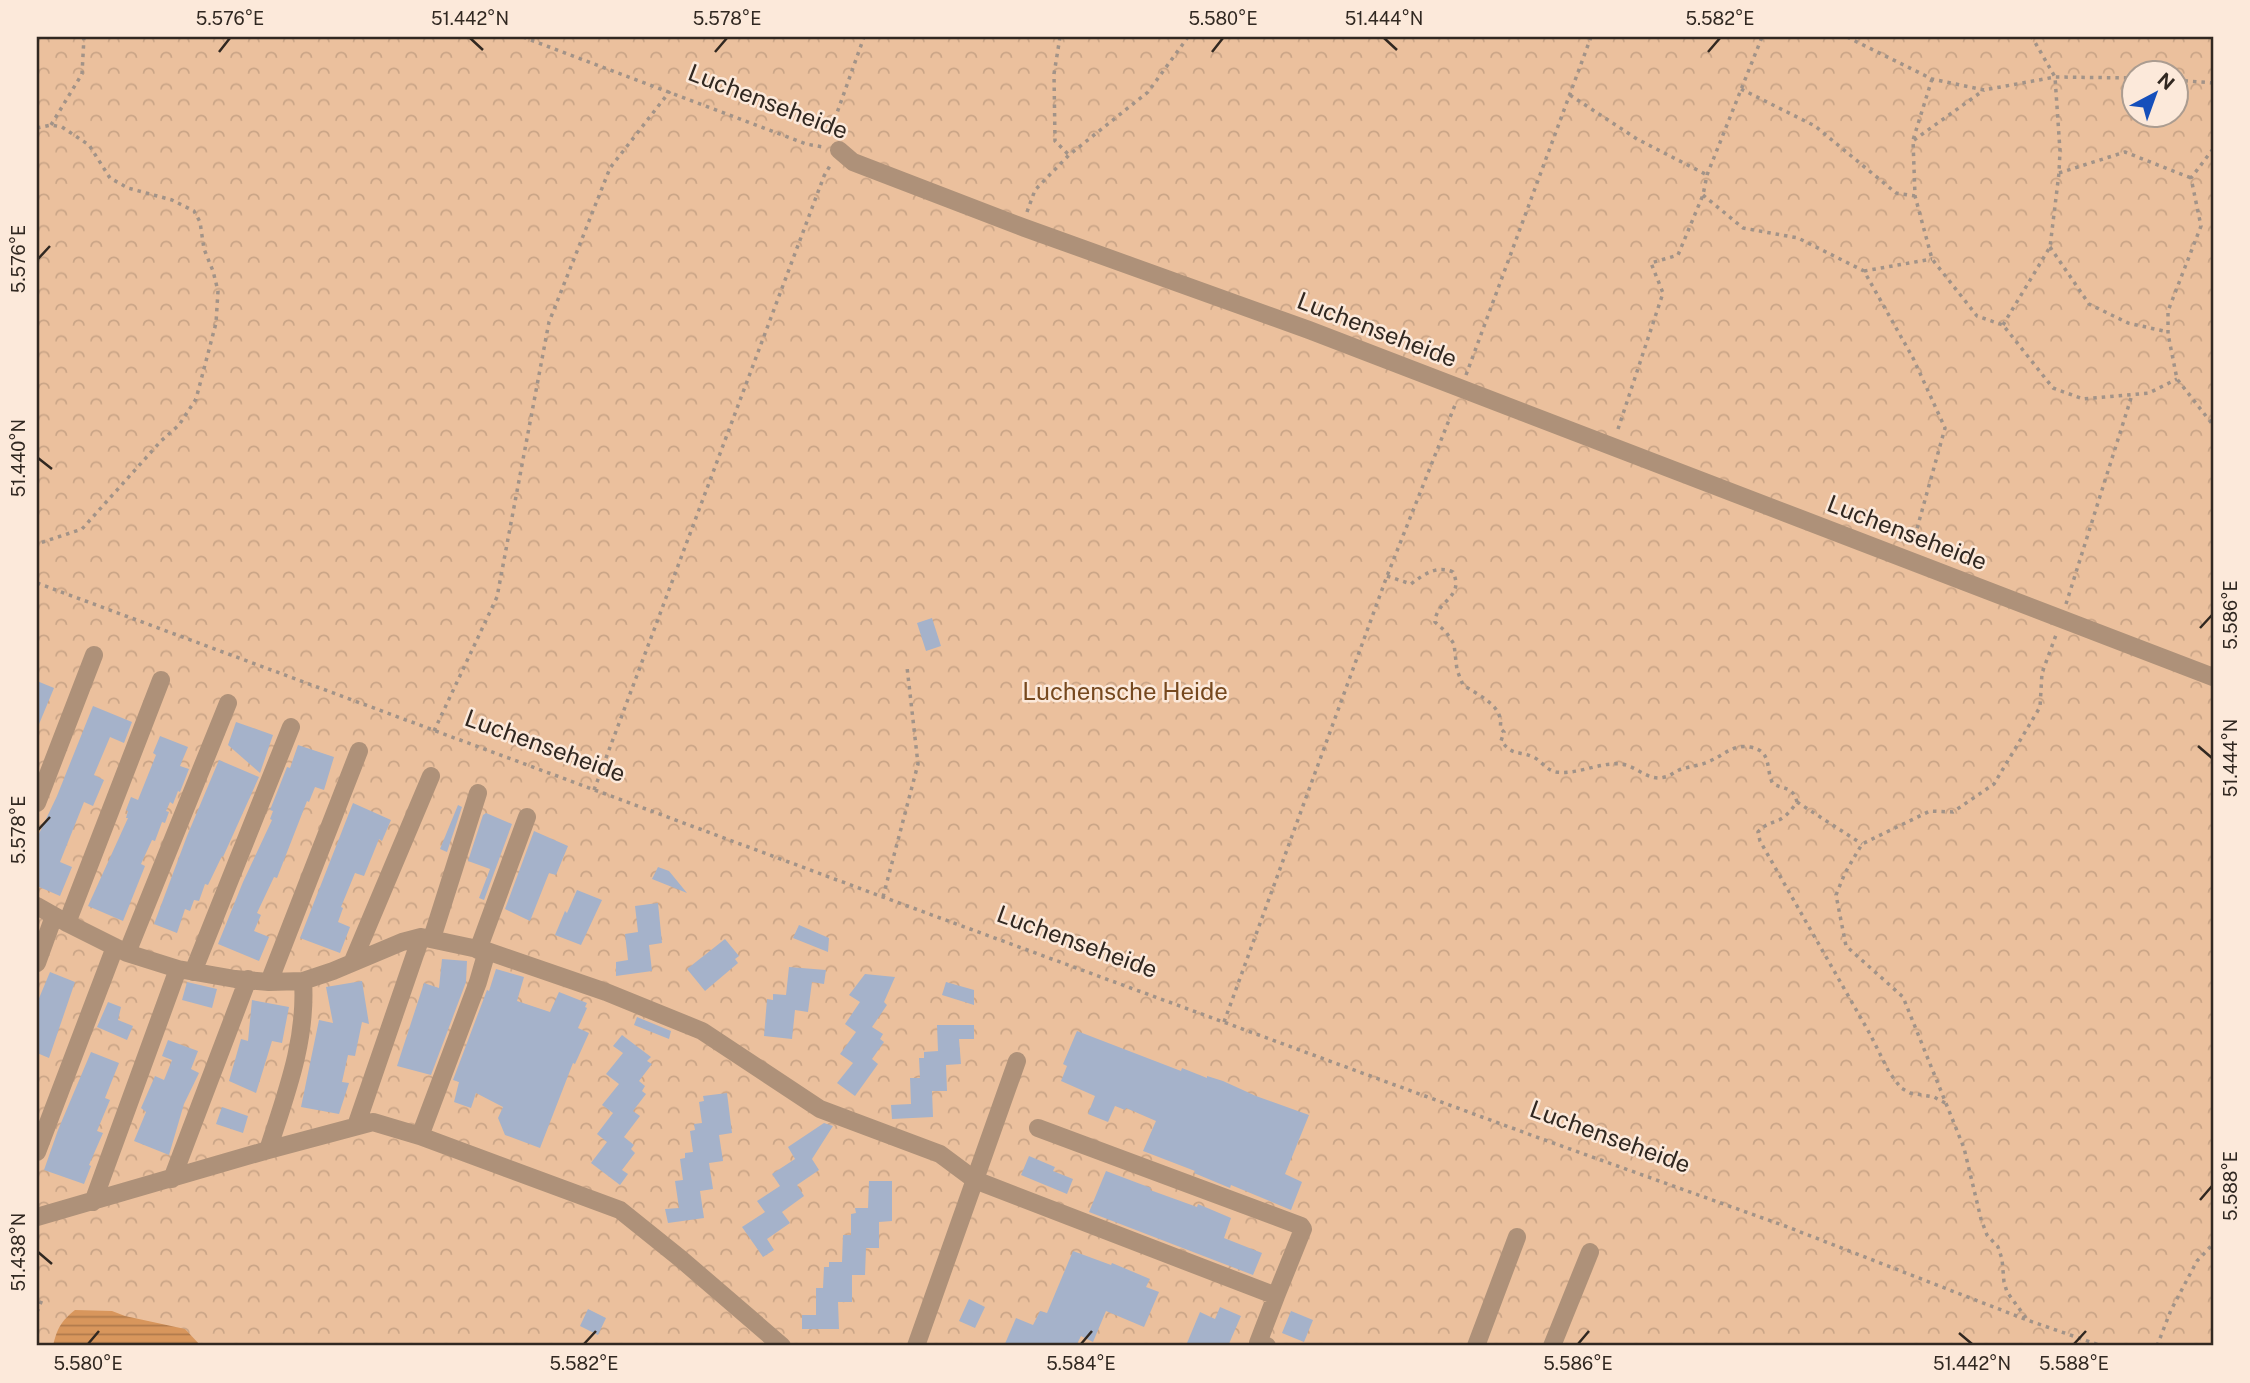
<svg xmlns="http://www.w3.org/2000/svg" width="2250" height="1383" font-family="'Public Sans',sans-serif">
  <style>
    .park { fill: url(#park-crowns); fill-rule: evenodd }
    .water { fill: url(#water-rules) }
    .building { fill: #a5b2ca }
    .lines { fill: none; stroke-linecap: round; stroke-linejoin: round }
    .path { stroke: #a29388; stroke-width: 3.5; stroke-dasharray: 3.5 5; stroke-linecap: butt }
    .minor { stroke: #ae9179; stroke-width: 18 }
    .ticks { fill: none; stroke: #312821; stroke-width: 2.5 }
    .labels { text-anchor: middle; stroke-width: 5; stroke-linejoin: round; paint-order: stroke }
    .street-label { font-size: 24px; fill: #312821; stroke: #fce9da }
    .park-label { font-size: 24px; fill: #76491f; stroke: #fce9da }
    .neatline { fill: none; stroke: #312821; stroke-width: 2.5 }
    .ticks-label { font-size: 18px; text-anchor: middle; fill: #312821 }
  </style>
  <defs>
    <pattern id="park-crowns" width="20" height="18" patternUnits="userSpaceOnUse" patternTransform="scale(1.75)"><rect width="20" height="18" fill="#ebc09d"/><path d="M2 6a3 3 0 1 1 6 0M12 15a3 3 0 1 1 6 0" fill="none" stroke="#caa587"/></pattern>
    <pattern id="water-rules" width="6" height="5" patternUnits="userSpaceOnUse" patternTransform="scale(1.75)"><rect width="6" height="5" fill="#d8965c"/><path d="M0 2.5h6" fill="none" stroke="#b07a4c"/></pattern>
  </defs>
  <rect width="100%" height="100%" fill="#fce9da"/>
  <path class="park" d="M37 37H2213V1346H37ZM2134 74H2176V116H2134Z"/>
  <path class="water" d="M75 1310 112 1311 125 1316 185 1329 201 1346H53C57 1329 61 1321 75 1310Z"/>
  <path class="building" d="M932 618 941 646 926 651 917 623Z
    M37 681 54 688 37 729Z
    M93 706 132 722 124 743 110 737 94 775 104 780 93 806 84 802 60 862 72 867 60 896 37 886V838L57 796Z
    M236 722 273 735 260 773 228 745Z
    M160 736 188 747 180 766 189 769 180 792 178 791 173 804 170 802 166 811 169 812 165 823 162 822 155 841 152 840 141 864 145 866 123 921 88 906 128 818H126L128 811 126 810 131 797 138 800 156 755 153 753Z
    M298 745 334 757 324 790 315 787 309 802 307 801 277 878 274 877 257 913 261 915 254 931 269 937 259 961 218 944 243 882 272 820 270 819 273 811 270 810 287 767 290 768Z
    M219 760 259 777 223 857 222 856 208 885 205 884 199 901 194 900 190 911 185 909 177 933 154 924 187 836Z
    M353 803 391 820 382 841 379 839 364 876 355 873 341 907 343 908 338 922 350 927 340 953 300 938Z
    M458 805 462 807 447 852 440 849Z
    M486 813 512 824 484 900 479 898 490 869 468 861 483 815Z
    M534 831 568 846 556 875 549 873 530 921 505 909Z
    M658 867 669 871 687 893 652 879Z
    M577 890 602 900 581 945 555 935 565 911 567 913Z
    M658 903 662 943 649 945 652 971 616 976V962L628 960 625 934 638 932 635 906Z
    M799 925 829 938 828 952 793 938Z
    M725 939 739 956 735 959 738 963 705 991 687 969Z
    M442 959 467 961 466 982 431 1075 397 1066 424 983 439 988Z
    M789 967 826 970 824 984 812 982 808 1012 795 1010 792 1039 764 1036 767 999 773 1000V994L786 995Z
    M496 969 524 977 517 1001 550 1012 559 992 587 1003 585 1007 587 1008 578 1028 589 1033 575 1064 573 1063 540 1148 505 1135 498 1118 503 1107 476 1093 471 1108 454 1102 459 1082 453 1080 487 990 489 991Z
    M50 972 75 982 49 1058 37 1053V1003Z
    M865 974 895 977 884 1002 887 1005 872 1027 883 1034 880 1039 884 1042 872 1059 878 1064 855 1096 837 1083 853 1063 840 1054 856 1032 845 1024 860 1002 849 995Z
    M362 981 369 1024 362 1022 355 1056 348 1055 342 1082 349 1083 339 1114 301 1107 319 1020 333 1023 326 987Z
    M187 982 217 989 212 1008 182 1000Z
    M946 982 974 990V1005L942 995Z
    M252 1000 289 1007 282 1043 272 1041 256 1093 229 1081 241 1039 248 1041Z
    M108 1002 121 1007 118 1020 133 1026 127 1040 97 1027Z
    M637 1017 671 1031 669 1039 634 1025Z
    M937 1025H974V1039H959L961 1064 946 1065 947 1091H932L933 1117 892 1119 891 1105 911 1104 910 1078H920L919 1058H924V1052L938 1051Z
    M1077 1031 1181 1071 1182 1068 1207 1078V1076L1223 1081 1256 1096 1309 1115 1285 1174 1302 1182 1291 1210 1231 1185 1230 1188 1194 1173 1195 1171 1143 1151 1156 1121 1126 1108 1125 1110 1115 1106 1108 1122 1088 1114 1095 1096 1061 1081 1067 1066 1063 1064Z
    M622 1035 651 1057 647 1061 652 1064 639 1081 645 1086 642 1091 646 1094 633 1111 640 1116 624 1137 634 1145 631 1149 635 1153 622 1170 628 1174 620 1185 591 1163 607 1142 597 1134 613 1113 602 1105 619 1084 606 1074 623 1053 613 1046Z
    M168 1040 198 1051 191 1069 199 1073 184 1104 169 1155 134 1141 146 1112 141 1108 155 1076 164 1080 172 1060 162 1056Z
    M91 1052 119 1063 105 1098 110 1100 97 1131 103 1133 89 1165 91 1166 84 1184 44 1170 58 1130Z
    M727 1093 732 1133 719 1135 723 1161 709 1163 713 1189 700 1191 704 1218 668 1223 665 1209 679 1208 675 1181 683 1180 680 1159 685 1158V1153L693 1152 690 1131 695 1130 694 1124 702 1123 699 1102 704 1101 703 1096Z
    M222 1107 248 1116 243 1133 216 1124Z
    M824 1123 833 1126 812 1159 819 1170 797 1185 804 1196 782 1212 790 1223 767 1239 774 1250 763 1257 742 1227 765 1212 757 1201 780 1186 772 1174 795 1159 788 1147Z
    M1029 1156 1055 1167 1053 1171 1073 1179 1067 1194 1021 1175Z
    M1106 1171 1151 1188 1150 1190 1197 1207 1198 1204 1231 1218 1224 1238 1262 1253 1253 1275 1089 1212Z
    M869 1181H892V1221L879 1222V1248H866L865 1275H852V1302H838L839 1329H802V1315H816V1288H823L824 1267H829V1262H842L843 1235H851V1214L856 1213 855 1208H868Z
    M1073 1251 1111 1265 1112 1263 1150 1279 1146 1287 1159 1292 1144 1327 1106 1311 1093 1342 1081 1336 1076 1346H1004L1016 1318 1033 1325 1040 1311 1047 1313Z
    M969 1299 985 1307 975 1328 959 1321Z
    M1220 1307 1241 1316 1228 1346H1195L1187 1343 1200 1312 1215 1319Z
    M588 1309 606 1318 598 1335 580 1326Z
    M1291 1311 1313 1320 1304 1342 1282 1333Z"/>
  <g class="lines">
    <path class="path" d="M523 37 806 144 823 147
      M1060 37 1054 74 1055 141 1069 155
      M1847 37 1932 79 1984 90 2055 77 2134 78
      M1932 79 1913 140 1915 196 1932 259 1977 316 2003 325 2053 388 2083 399 2149 393 2177 379
      M2176 80 2213 83
      M1741 89 1815 126 1896 193 1915 196
      M1570 95 1637 139 1707 175
      M51 125 82 74 84 37
      M37 128 51 125 62 127 89 145 110 178 128 188 172 200 194 211 200 222 204 249 213 271 218 291 216 323 196 399 179 425 161 441 82 529 37 544
      M832 136V127L864 37
      M1914 140 1984 90
      M2213 149 2191 178 2201 226 2168 311V334L2177 379 2213 425
      M2059 173 2125 152 2191 178
      M1703 195 1743 228 1798 238 1864 271 1913 358 1945 428 1913 543
      M1027 212 1035 190 1069 155 1148 92 1188 37
      M2050 247 2089 304 2128 323 2168 332
      M1864 271 1932 259
      M2003 325 2050 247 2059 173 2060 151 2055 77 2032 37
      M1466 375 1591 37
      M1618 429 1663 293 1651 263 1678 255 1703 195 1707 175 1762 37
      M1387 576 1411 584C1424 574 1437 565 1453 572 1465 598 1436 600 1435 622L1446 632 1454 644 1457 670 1463 685C1478 695 1505 706 1500 728L1504 732 1501 741C1514 757 1518 750 1533 757 1542 761 1546 770 1556 772 1577 775 1600 762 1620 764 1636 765 1648 782 1665 777 1670 776 1674 772 1679 770 1690 766 1700 766 1710 761 1724 755 1733 744 1750 747 1773 751 1765 769 1773 784 1786 790 1793 787 1797 802 1792 809 1787 816 1779 820 1770 824 1765 824 1758 832L1760 841 1870 1034 1889 1072 1901 1088 1910 1093 1934 1097 1947 1104
      M37 583 883 897 1542 1139 1785 1226 2027 1320 2102 1346
      M2066 604 2132 395
      M434 731 497 597 549 322 610 168 670 91
      M594 790 824 176 831 164
      M1797 802 1862 844
      M883 897 918 764 907 667
      M1224 1022 1387 576 1455 405
      M37 1312 43 1297
      M2026 1318 2007 1292 2004 1282 2002 1259 1998 1247 1987 1235 1981 1219 1964 1148 1903 997 1846 946 1836 895 1845 873 1862 844 1930 811 1953 812 1994 784 2040 707 2042 673 2056 635
      M2157 1346 2171 1310 2197 1261 2213 1244"/>
    <path class="minor" d="M839 150 853 162 1025 228 1309 330 2213 677
      M37 803 94 655
      M37 906 67 923 127 953 178 969 235 979 269 982 303 981 333 971 402 942 421 937 487 951 606 992 702 1031 820 1109 940 1154 975 1180 1276 1296 1258 1343 1267 1346
      M67 923 161 680
      M432 938 478 793
      M478 950 527 817
      M127 953 228 703
      M353 961 431 776
      M37 963 54 916
      M193 972 291 727
      M269 982 359 751
      M356 1126 421 937
      M1038 1128 1301 1226 1303 1229 1276 1296
      M420 1136 478 982 487 951
      M268 1150C286 1094 307 1040 303 981
      M37 1152 115 947
      M172 1179 248 979
      M93 1202 178 969
      M37 1217 268 1150 373 1122 420 1136 620 1210 681 1259 782 1346
      M916 1346 1017 1061
      M1476 1346 1517 1237
      M1552 1346 1590 1252"/>
  </g>
  <path class="ticks" d="M470 38 483 50M1384 38 1397 50M219 52 230 38M715 52 727 38M1212 52 1223 38M1708 52 1720 38M38 259 50 246M38 458 52 469M2200 628 2212 615M2198 746 2212 758M38 830 50 817M2200 1200 2212 1186M38 1252 52 1264M1959 1333 1972 1344M88 1344 99 1331M584 1344 596 1331M1081 1344 1092 1331M1578 1344 1589 1331M2074 1344 2086 1331"/>
  <g class="labels">
    <g class="street-label">
      <text transform="translate(768 102) rotate(21)" y="8">Luchenseheide</text>
      <text transform="translate(1377 330) rotate(21)" y="8">Luchenseheide</text>
      <text transform="translate(1907 533) rotate(21)" y="8">Luchenseheide</text>
      <text transform="translate(545 746) rotate(20)" y="8">Luchenseheide</text>
      <text transform="translate(1077 942) rotate(20)" y="8">Luchenseheide</text>
      <text transform="translate(1610 1137) rotate(20)" y="8">Luchenseheide</text>
    </g>
    <g class="park-label">
      <text x="1125" y="700">Luchensche Heide</text>
    </g>
  </g>
  <rect width="2250" height="1383" fill="none" stroke="#fce9da" stroke-width="77"/>
  <g transform="translate(2155 94) rotate(41)"><circle r="33" fill="#fce9da" stroke="#ab9c90" stroke-width="2"/>
  <path d="M0-5L12 26L0 18L-12 26Z" fill="#154fbb"/>
  <text y="-10" font-size="19" font-weight="bold" text-anchor="middle" fill="#312821">N</text>
  </g>
  <rect x="38" y="38" width="2174" height="1306" class="neatline"/>
  <g class="ticks-label">
    <text x="230" y="25">5.576°E</text>
    <text x="470" y="25">51.442°N</text>
    <text x="727" y="25">5.578°E</text>
    <text x="1223" y="25">5.580°E</text>
    <text x="1384" y="25">51.444°N</text>
    <text x="1720" y="25">5.582°E</text>
    <text transform="translate(19 259) rotate(-90)" y="6">5.576°E</text>
    <text transform="translate(19 458) rotate(-90)" y="6">51.440°N</text>
    <text transform="translate(2231 615) rotate(-90)" y="6">5.586°E</text>
    <text transform="translate(2231 758) rotate(-90)" y="6">51.444°N</text>
    <text transform="translate(19 830) rotate(-90)" y="6">5.578°E</text>
    <text transform="translate(2231 1186) rotate(-90)" y="6">5.588°E</text>
    <text transform="translate(19 1252) rotate(-90)" y="6">51.438°N</text>
    <text x="88" y="1370">5.580°E</text>
    <text x="584" y="1370">5.582°E</text>
    <text x="1081" y="1370">5.584°E</text>
    <text x="1578" y="1370">5.586°E</text>
    <text x="1972" y="1370">51.442°N</text>
    <text x="2074" y="1370">5.588°E</text>
  </g>
</svg>
